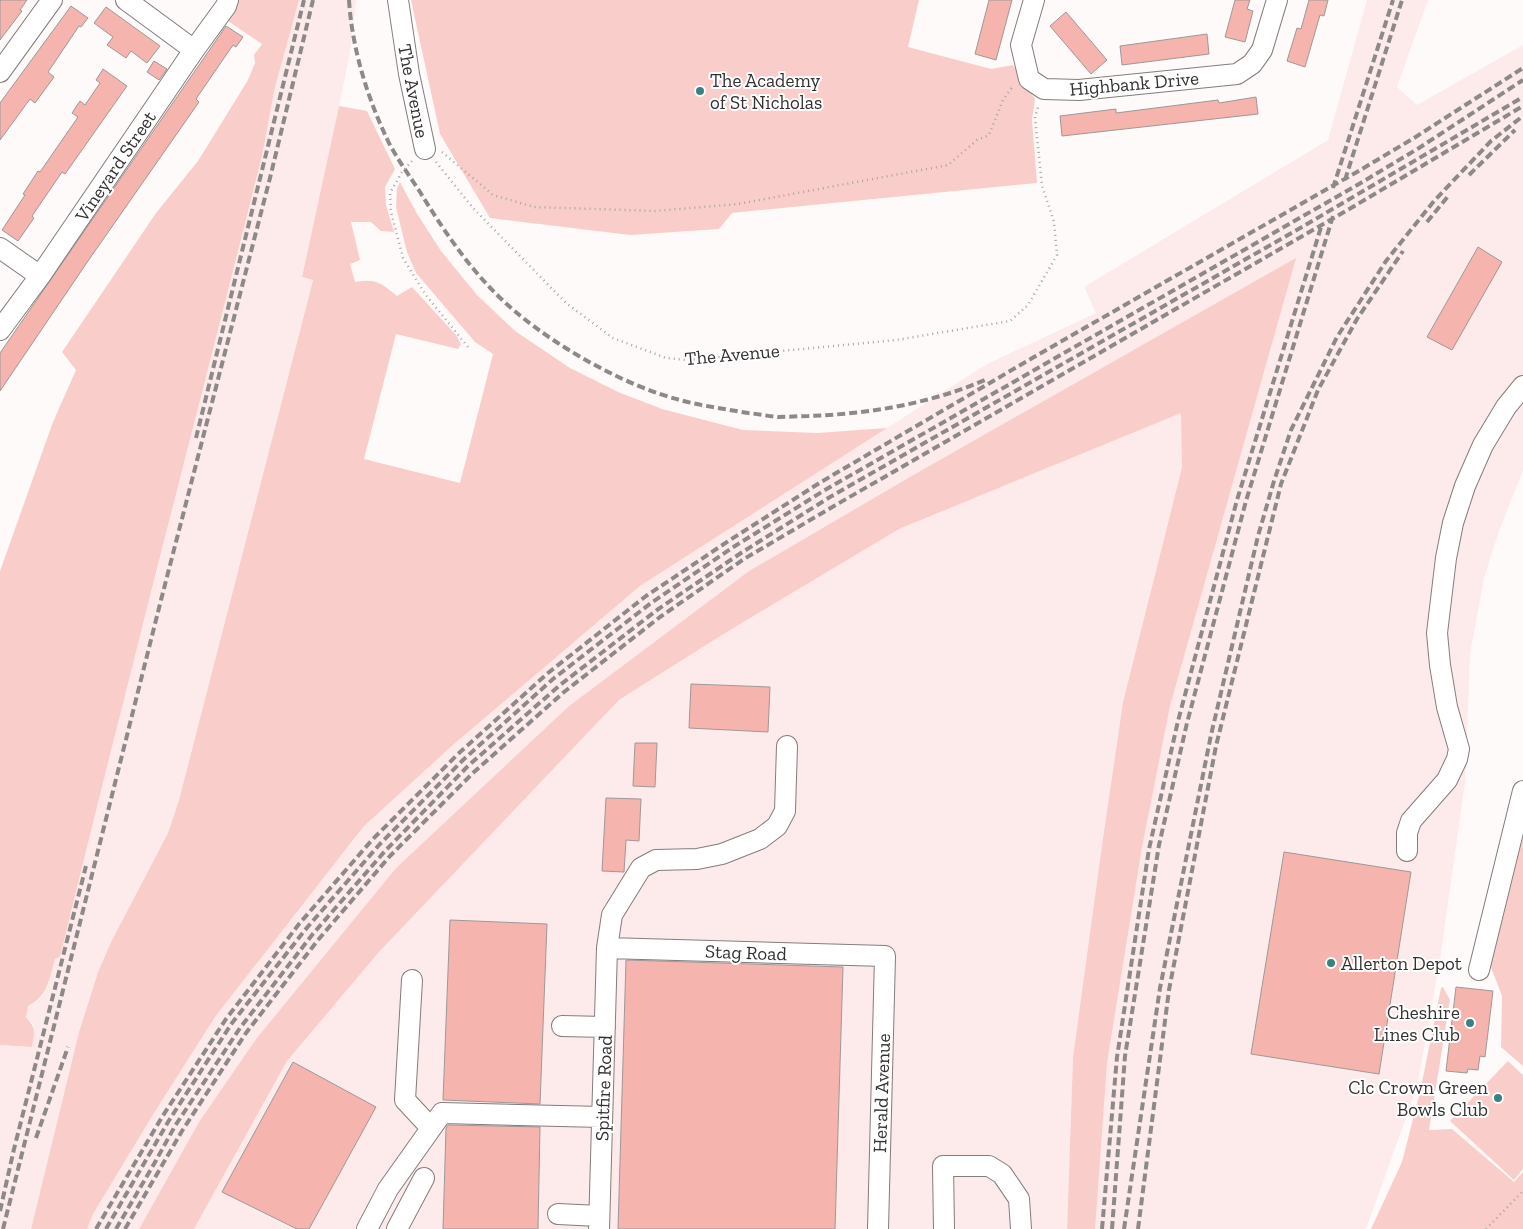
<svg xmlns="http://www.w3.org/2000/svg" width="1523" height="1229" font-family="'Zilla Slab',serif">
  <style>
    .built { fill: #fcebea }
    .green { fill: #f9ceca }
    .building { fill: #f5b4ae; stroke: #9f9898 }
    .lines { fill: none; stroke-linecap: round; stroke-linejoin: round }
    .minor-casing { stroke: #837d7c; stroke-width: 22 }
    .path { stroke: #a8a4a4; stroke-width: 2.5; stroke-dasharray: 1 4; stroke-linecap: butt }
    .minor { stroke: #fff; stroke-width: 20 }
    .rail { stroke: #8d8989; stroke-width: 4; stroke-dasharray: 8 4; stroke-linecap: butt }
    .poi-dot { fill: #398284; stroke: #fff; stroke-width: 2 }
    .labels { text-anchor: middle; stroke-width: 4; stroke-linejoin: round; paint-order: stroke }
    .poi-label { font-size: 19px; fill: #343131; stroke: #fff; text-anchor: start }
    .street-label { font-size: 19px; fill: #343131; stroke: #fff }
  </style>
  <rect width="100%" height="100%" fill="#fefaf9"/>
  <path class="built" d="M299 0H356L349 57 339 106 302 277 313 279 179 800 168 833 111 942 98 972 79 1032 31 1229H0V1045L32 1047 33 1024 26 1017 28 1006 37 1002 44 993 55 959 60 957 123 699 154 583 262 156 275 87Z
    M1367 0H1428L1397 87 1417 105 1523 45V470L1499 531 1484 578 1470 654 1465 782 1440 960 1417 1087 1366 1229H1075L1162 676 1284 266 915 474 749 571 569 706 396 868 256 1039 199 1122 139 1229H87L93 1214 154 1113 215 1017 362 827 454 744 640 586 987 364 1096 313 1084 287 1328 140Z
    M1182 412V467L1123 702 1102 845 1073 1057 1067 1229H194L287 1061 379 952 619 700 722 635 899 529Z"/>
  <path class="green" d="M237 0H299L275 87 262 156C195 423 125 689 60 957L55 959C49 979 48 996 28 1006L26 1017C37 1029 34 1033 32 1047L0 1045V571L53 422 76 370 62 352 156 213 198 161 248 80 255 63 254 55 262 44 228 21Z
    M411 0H919L908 47 991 69 1013 65 1035 99 1032 120 1037 183 732 213 719 229 630 235 490 218 440 134Z
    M339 106 367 111 395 169 385 187 386 205 394 232 381 231 371 222H351L360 260 350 264 355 282C377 278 381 283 397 296L412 287 456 335 461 344 458 349 396 334 364 459 460 483 493 354 475 342 416 273 407 252 396 207 397 188 400 182 416 212 441 251 477 295 515 331 570 368 618 392 662 409 743 430 817 433 887 428 640 586 454 744 363 827 215 1017 154 1113 93 1214 87 1229H31L79 1032 98 972 111 942 168 833 179 800 313 280 302 277Z
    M1296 258 1170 706 1142 847 1107 1063 1095 1229H1067L1073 1057 1102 845 1123 702 1182 467 1181 413 899 529 722 635 619 700 379 952 287 1061 194 1229H139L199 1122 256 1039 396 868 569 706 749 571 915 474Z
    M1523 810V1066L1501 1047 1502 996 1487 957Z
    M1443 987 1450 1000 1429 1130 1452 1129 1514 1182 1523 1172V1229H1371L1402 1162 1420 1092 1441 988Z
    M1508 1061 1523 1075V1169L1514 1180 1450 1121Z"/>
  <path class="building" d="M0 0H27L20 10 22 11 0 40Z
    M989 0H1012L996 60 975 54Z
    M1235 0H1250L1247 9 1253 11 1245 42 1225 37Z
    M1309 0H1328L1324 16 1320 15 1305 67 1287 61 1297 28 1301 29Z
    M71 6 88 18 81 27 79 26 48 72 54 77 35 103 30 99 0 140V103Z
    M106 7 160 46 147 63 131 51 126 58 107 45 113 37 94 23Z
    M1066 12 1107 60 1091 74 1050 26Z
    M226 26 243 37 236 47 233 45 198 96 196 99 199 102 88 261 0 391V353Z
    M1207 34 1209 54 1122 65 1120 46Z
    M154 61 167 69 159 80 147 72Z
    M103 69 127 86 65 174 62 172 32 216 34 218 18 241 2 230 25 195 23 194 38 171 40 172 78 117 72 113 80 101 85 105 100 83 96 80Z
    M1256 97 1258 114 1062 136 1060 116 1116 109V113L1218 100 1219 103Z
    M1478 247 1502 262 1452 350 1427 337Z
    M691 684 770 687 768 732 689 728Z
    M635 743H657L655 787 633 786Z
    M606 798 641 799 639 841 626 840 624 872 602 871Z
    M1284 852 1411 872 1379 1074 1251 1054Z
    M450 920 547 924 540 1104 443 1100Z
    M626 960 843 967 835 1229H618Z
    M1456 987 1493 991 1485 1057 1480 1056 1478 1070 1468 1069 1467 1073 1446 1071Z
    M293 1062 376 1107 309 1229H297L222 1192Z
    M448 1125 540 1127 538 1229H443L446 1128Z"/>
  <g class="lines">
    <defs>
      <path id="minor" d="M126 0 194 50
        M398 0 409 74 425 149
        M1034 0 1021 45 1029 79 1044 89 1079 90 1237 74 1252 64 1262 50 1277 0
        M0 72 52 0
        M0 248 40 276
        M0 330 40 276 194 50 226 6 228 0
        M1407 851V833L1411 821 1447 780 1457 759 1459 749 1447 707 1440 665 1437 633 1446 558 1453 523 1465 486 1483 445 1506 407 1523 386
        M607 948 885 956 878 1229
        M1479 970 1523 791
        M412 980 405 1100 431 1128
        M562 1026 605 1027
        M558 1214 599 1216
        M367 1229 388 1189 442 1113 602 1117
        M397 1229 424 1178
        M599 1229 607 948 612 915 641 868 656 860 697 859 722 854 760 839 777 826 785 811 787 746
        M944 1229 943 1166H989L1002 1174 1019 1199 1021 1229"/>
    </defs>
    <use href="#minor" class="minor-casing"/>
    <path class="path" d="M442 152 493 195 534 207 655 211 738 204 948 165 977 140 989 135 1003 100 1013 86
      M412 161 402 172 390 193 391 212 403 258 425 294 468 347
      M436 162 473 208 566 303 613 338 666 358 688 360 896 340 1010 321 1028 305 1057 255 1054 222 1042 186 1035 117 1039 104
      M1486 1229 1523 1191"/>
    <use href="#minor" class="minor"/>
    <path class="rail" d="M349 0C352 48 367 97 388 141 397 159 409 175 420 192 447 236 477 280 517 313 560 349 626 386 680 400 702 406 725 409 748 413 758 414 768 416 778 417 788 417 798 416 808 416 868 414 929 404 985 380
      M1469 175 1515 130
      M1345 180 1402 0
      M1333 188 1393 0
      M1427 222 1449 195
      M196 438 304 0
      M36 1138 68 1047
      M0 1211 14 1149 86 866
      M3 1229 161 600 270 178 313 0
      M96 1229 162 1117 226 1019 299 924 372 840 458 754 548 673 646 596 730 540 821 482 1034 357 1362 169 1414 138 1523 68
      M106 1229 168 1122 232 1023 305 930 379 845 463 760 553 679 651 603 735 546 825 490 1359 184 1419 148 1523 80
      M116 1229 154 1164 175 1126 240 1028 312 935 385 851 468 766 560 685 657 610 741 553 830 497 1302 227 1523 97
      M125 1229 182 1131 246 1033 318 940 390 856 474 772 564 692 660 617 744 559 834 506 1351 208 1523 106
      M1102 1229 1117 1057 1149 849 1178 721 1237 500 1322 224
      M1112 1229 1125 1056 1159 845 1187 723 1246 501 1333 216
      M1124 1229 1160 988 1211 735 1258 536 1274 481 1291 430 1337 337 1386 261 1434 201 1491 141 1523 116
      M1138 1229 1169 990 1216 746 1281 484 1318 390 1357 319 1403 251"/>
  </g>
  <g class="poi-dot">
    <circle cx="700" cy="91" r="5"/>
    <circle cx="1331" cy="963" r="5"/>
    <circle cx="1470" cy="1023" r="5"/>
    <circle cx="1498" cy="1098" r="5"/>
  </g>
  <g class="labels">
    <g class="poi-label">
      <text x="710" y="87">The Academy<tspan x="710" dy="22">of St Nicholas</tspan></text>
      <text x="1341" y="970">Allerton Depot</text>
      <text x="1460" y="1019" text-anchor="end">Cheshire<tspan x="1460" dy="22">Lines Club</tspan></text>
      <text x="1488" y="1094" text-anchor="end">Clc Crown Green<tspan x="1488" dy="22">Bowls Club</tspan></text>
    </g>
    <g class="street-label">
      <text transform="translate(1134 83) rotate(-5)" y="7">Highbank Drive</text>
      <text transform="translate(414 91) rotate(79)" y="7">The Avenue</text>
      <text transform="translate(115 166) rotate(-56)" y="7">Vineyard Street</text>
      <text transform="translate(732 354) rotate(-5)" y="7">The Avenue</text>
      <text transform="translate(746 952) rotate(2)" y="7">Stag Road</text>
      <text transform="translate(603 1088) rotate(-88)" y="7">Spitfire Road</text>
      <text transform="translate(881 1093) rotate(-88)" y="7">Herald Avenue</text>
    </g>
  </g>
</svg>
